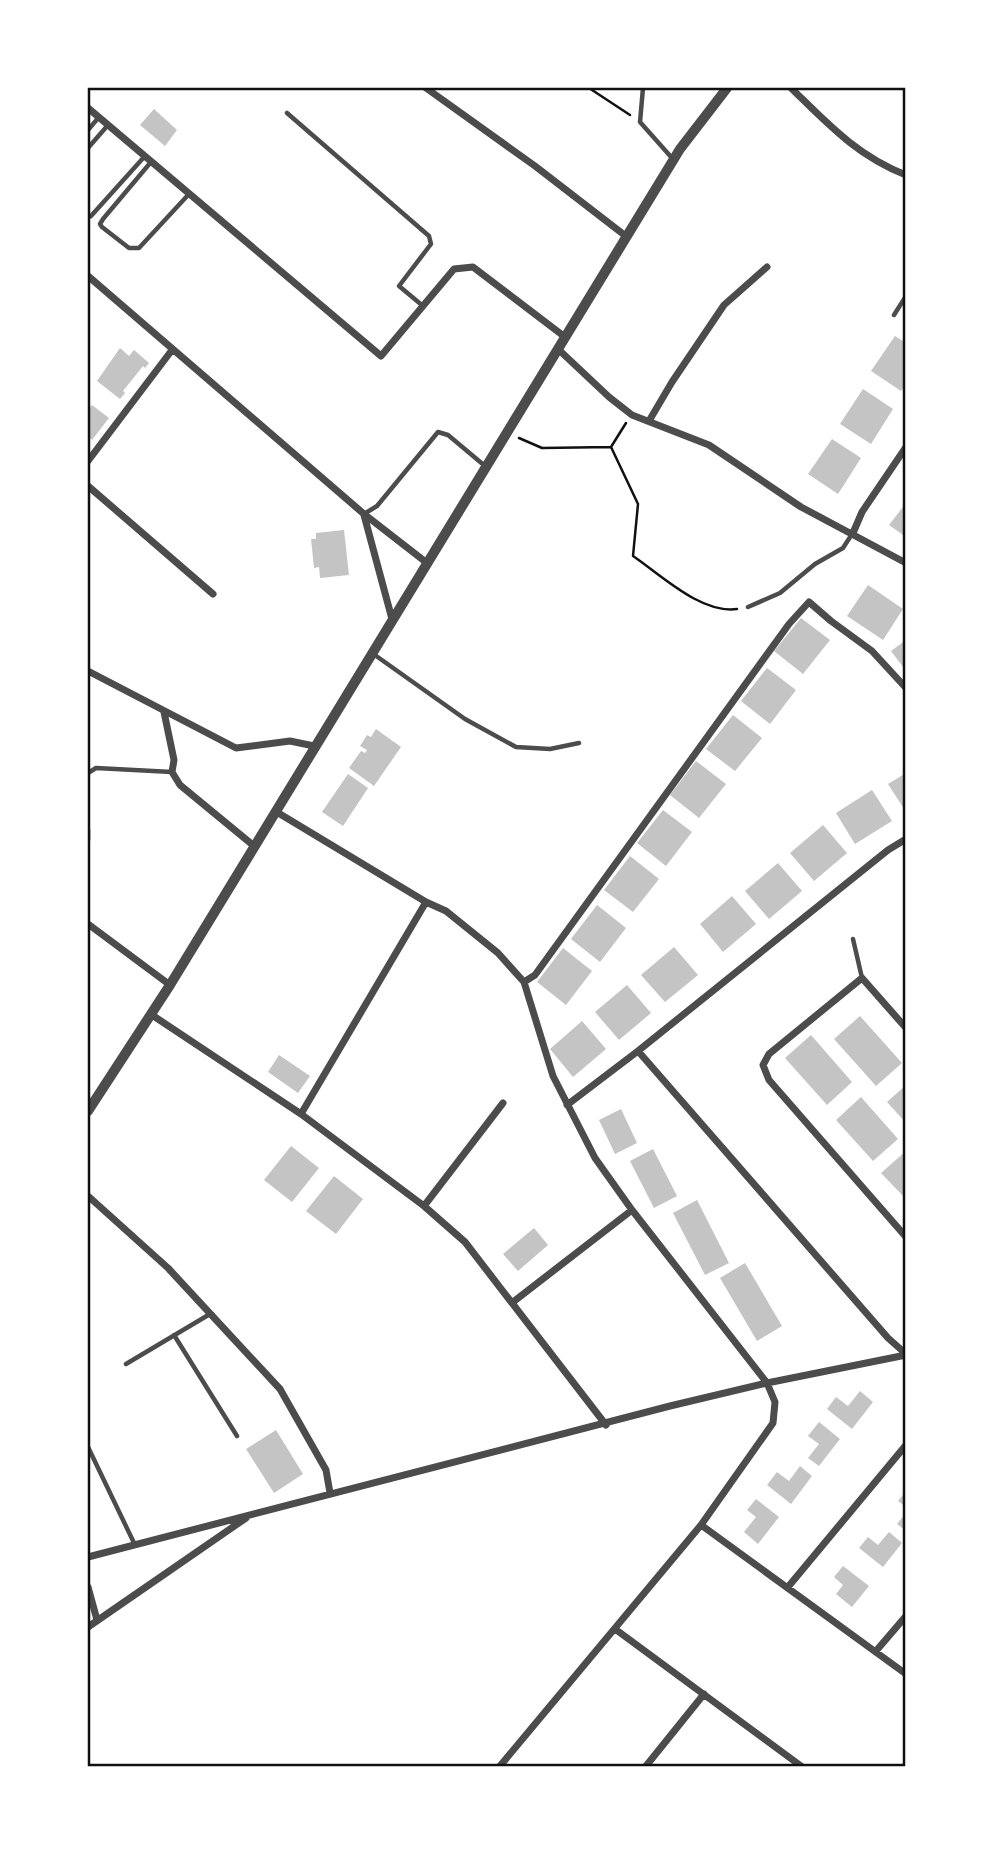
<svg xmlns="http://www.w3.org/2000/svg" width="993" height="1854" font-family="'Space Grotesk',sans-serif">
  <style>
    .building { fill: #c4c4c4 }
    .lines { fill: none; stroke-linecap: round; stroke-linejoin: round }
    .path { stroke: #111; stroke-width: 2.5 }
    .service { stroke: #4c4c4c; stroke-width: 4.5 }
    .minor { stroke: #4c4c4c; stroke-width: 7 }
    .tertiary { stroke: #4c4c4c; stroke-width: 10 }
    .neatline { fill: none; stroke: #111; stroke-width: 2.5 }
  </style>
  <rect width="100%" height="100%" fill="#fff"/>
  <path class="building" d="M154 109 177 130 165 146 140 125Z
    M895 336 906 343V384L901 391 871 371Z
    M120 348 129 356 134 350 149 363 145 368 143 366 123 391 125 393 120 399 97 381Z
    M863 389 893 409 871 444 840 424Z
    M92 405 109 418 92 440 88 436V410Z
    M832 439 861 458 838 494 808 474Z
    M906 503V537L889 525Z
    M344 530 349 575 320 578 319 567 314 568 311 539H316V533Z
    M868 585 903 609 883 640 847 616Z
    M801 618 830 640 803 674 774 651Z
    M906 640V671L891 651Z
    M767 668 796 690 770 724 741 701Z
    M733 715 762 738 735 771 706 749Z
    M376 729 401 747 374 786 349 768 361 751 365 753 367 750 360 746 367 735 371 737Z
    M696 761 726 784 699 818 670 795Z
    M906 773V812L888 784Z
    M348 774 368 788 343 826 322 812Z
    M872 790 892 821 855 844 836 813Z
    M663 810 692 832 666 866 637 843Z
    M823 825 847 853 814 881 790 853Z
    M630 856 659 879 633 912 604 890Z
    M778 863 802 891 769 919 745 891Z
    M732 896 756 924 723 952 700 924Z
    M597 905 626 928 600 962 571 939Z
    M674 947 698 975 665 1002 641 975Z
    M563 948 592 971 566 1005 537 982Z
    M627 985 651 1013 619 1040 595 1012Z
    M860 1016 902 1063 876 1086 834 1039Z
    M582 1021 606 1049 573 1077 550 1049Z
    M811 1035 852 1082 827 1105 785 1058Z
    M279 1055 310 1076 298 1093 268 1072Z
    M906 1085V1123L887 1102Z
    M861 1097 898 1139 873 1161 836 1120Z
    M621 1109 637 1143 615 1154 599 1120Z
    M291 1146 319 1168 292 1202 264 1180Z
    M653 1149 677 1196 654 1208 630 1161Z
    M906 1151V1199L881 1173Z
    M334 1176 363 1199 336 1234 306 1211Z
    M697 1200 729 1263 705 1275 673 1213Z
    M534 1228 548 1245 518 1271 503 1254Z
    M745 1263 782 1326 757 1341 720 1278Z
    M860 1391 873 1402 852 1429 827 1409 836 1397 848 1406Z
    M819 1422 840 1439 819 1466 808 1458 819 1444 808 1436Z
    M276 1430 303 1474 274 1493 246 1449Z
    M800 1466 812 1476 791 1504 767 1485 777 1472 789 1481Z
    M906 1491V1507L898 1501Z
    M756 1499 779 1517 758 1544 744 1532 756 1517 747 1510Z
    M906 1513V1531L897 1524Z
    M889 1532 902 1543 883 1567 859 1548 868 1537 878 1545Z
    M843 1566 869 1586 852 1607 836 1594 843 1585 834 1577Z"/>
  <g class="lines">
    <path class="path" d="M589 88 630 115
      M519 438 542 448 611 447 626 423
      M611 447 638 504 633 556C661 575 701 614 737 609"/>
    <path class="service" d="M643 88 640 122 672 158
      M287 113 429 236 431 244 399 286 423 306
      M88 130 99 117
      M88 148 108 125
      M151 162 103 219 100 224 102 227 129 248H139L189 194
      M88 217 91 216 145 156
      M894 315 906 296
      M364 514 377 506 438 432 448 435 485 466
      M748 607 780 593 815 564 843 548 852 534
      M372 653 465 719 516 747 550 749 579 743
      M88 773 96 768 172 772
      M88 830V840
      M853 939 862 978
      M174 1335 237 1436
      M126 1364 210 1314
      M88 1447 135 1545"/>
    <path class="minor" d="M426 88 535 166 627 237
      M791 88C827 123 857 156 906 175
      M88 108 381 356 454 269 473 267 565 337
      M88 276 364 514 427 563
      M558 349 609 397 632 415 709 445 801 507 906 563
      M649 421 672 382 724 305 767 267
      M88 461 172 350
      M88 486 213 594
      M364 515 392 619
      M853 533 862 512 906 447
      M88 671 236 748 290 741 314 746
      M164 712 174 760 172 772 180 785 254 846
      M275 811 426 902 446 911 498 953 524 982 553 1076 595 1158 632 1210 767 1383 775 1402 773 1423 701 1525 500 1766
      M88 924 170 985
      M524 982 535 975 789 624 809 602 831 621 872 651 906 688
      M152 1015 301 1114 424 1206 465 1242 606 1425
      M906 1028 862 978 769 1054 763 1065 769 1080 906 1237
      M638 1051 888 1338 906 1354
      M567 1105 638 1051 888 850 906 839
      M301 1114 426 902
      M88 1196 168 1268 280 1389 326 1470 330 1493
      M424 1206 503 1103
      M513 1302 632 1210
      M701 1525 906 1674
      M88 1557 670 1406 767 1383 906 1355
      M88 1587 97 1620
      M788 1587 906 1445
      M88 1627 246 1518
      M615 1629 801 1766
      M876 1651 906 1616
      M646 1766 704 1694"/>
    <path class="tertiary" d="M88 1111 170 985 680 149 727 88"/>
  </g>
  <rect width="993" height="1854" fill="none" stroke="#ffffff" stroke-width="178"/>
  <rect x="89" y="89" width="815" height="1676" class="neatline"/>
</svg>
